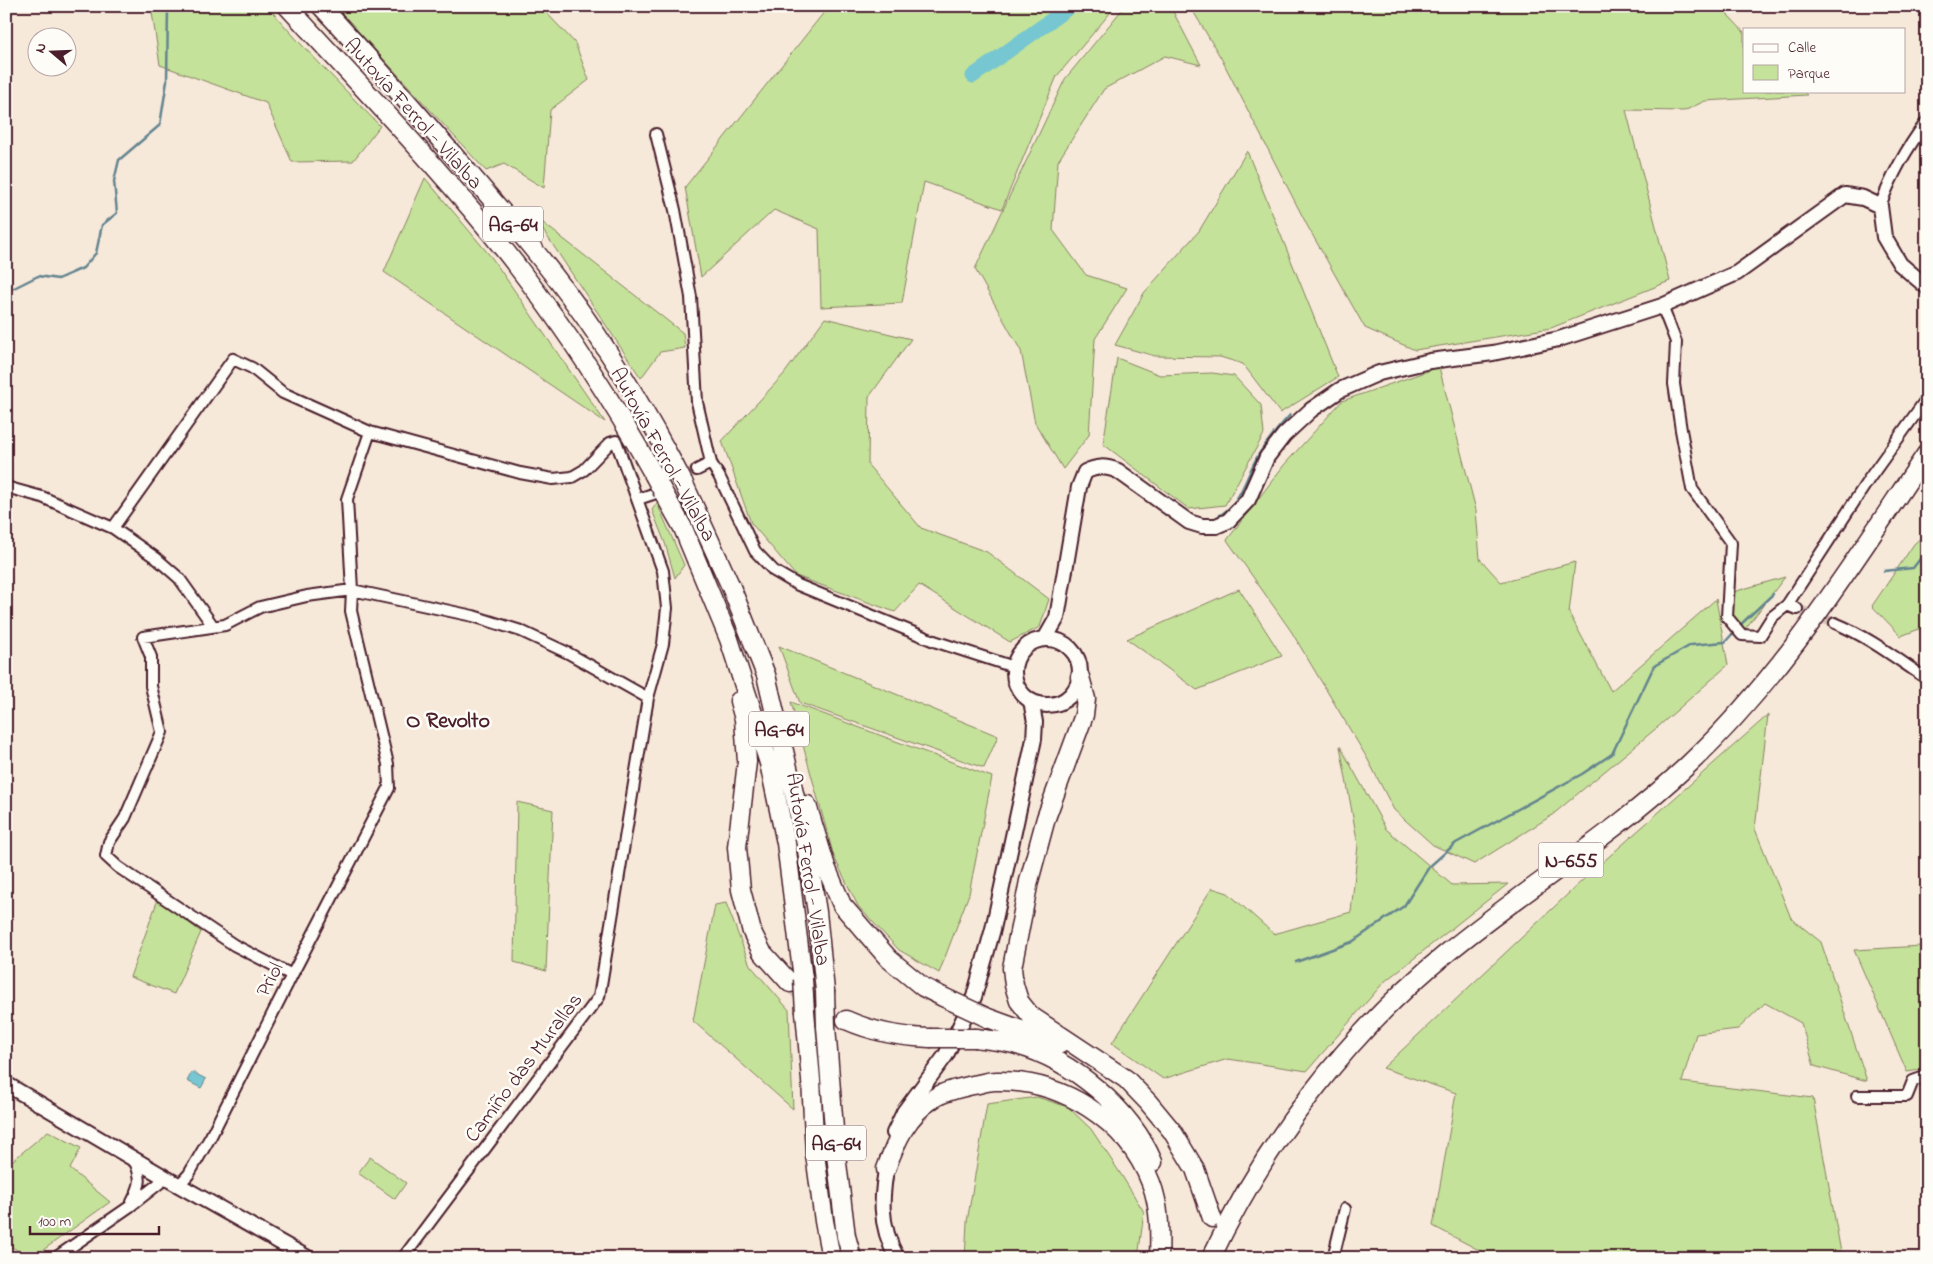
<svg xmlns="http://www.w3.org/2000/svg" width="1933" height="1264" font-family="'Indie Flower',sans-serif">
  <style>
    .green { fill: #c4e299; stroke: #878062 }
    .water { fill: #76c7d1; stroke: #64848f }
    .lines { fill: none; stroke-linecap: round; stroke-linejoin: round }
    .stream { stroke: #64848f; stroke-width: 2.5 }
    .river { stroke: #76c7d1; stroke-width: 15 }
    .street-tunnel { stroke: #d4c1b7; stroke-width: 10; stroke-dasharray: 10 5; stroke-linecap: butt }
    .highway-tunnel { stroke: #d4c1b7; stroke-width: 18; stroke-dasharray: 18 9; stroke-linecap: butt }
    .street-casing { stroke: #4a1f2b; stroke-width: 14 }
    .secondary-casing { stroke: #4a1f2b; stroke-width: 18 }
    .highway-casing { stroke: #4a1f2b; stroke-width: 21 }
    .street { stroke: #fdfcf7; stroke-width: 10 }
    .secondary { stroke: #fdfcf7; stroke-width: 14 }
    .highway { stroke: #fdfcf7; stroke-width: 18 }
    .highway-bridge-casing { stroke: #4a1f2b; stroke-width: 21; stroke-linecap: butt }
    .highway-bridge { stroke: #fdfcf7; stroke-width: 18 }
    .labels { text-anchor: middle; stroke-width: 5; stroke-linejoin: round; paint-order: stroke }
    .shield { fill: #fdfcf7; stroke: #806168; stroke-width: 1 }
    .shield-label { font-size: 20px; font-weight: bold; fill: #4a1f2b }
    .street-label { font-size: 21px; fill: #4a1f2b; stroke: #fdfcf7 }
    .neighbourhood-label { font-size: 22px; font-weight: bold; fill: #4a1f2b; stroke: #fdfcf7 }
  </style>
  <rect width="100%" height="100%" fill="#f7e9da"/>
  <filter id="ink" filterUnits="userSpaceOnUse"><feTurbulence type="fractalNoise" baseFrequency=".02" numOctaves="2"/><feDisplacementMap in="SourceGraphic" scale="10" xChannelSelector="R" yChannelSelector="G"/><feConvolveMatrix kernelMatrix="1 2 1 2 8 2 1 2 1" color-interpolation-filters="sRGB"/></filter>
  <g filter="url(#ink)">
    <path class="green" d="M151 6H267L299 42 380 126 353 161 292 162 266 103 160 65Z
      M335 6H540L575 43 589 80 550 110 544 188 504 164 486 171Z
      M829 6H1116L1057 76 1002 209 924 182 902 303 821 307 819 229 774 210 701 277 685 187Z
      M1125 6H1170L1201 65 1165 56 1104 89 1058 161 1053 230 1086 275 1127 288 1095 339 1089 435 1063 469 1035 423 1021 351 975 269 1065 79Z
      M1190 6H1729L1728 15 1744 32V91H1803L1807 95 1705 101 1684 111 1626 110 1670 281 1551 328 1415 350 1365 328 1308 227 1221 58Z
      M1247 151 1338 377 1280 413 1243 364 1220 357 1155 356 1115 345 1144 293 1199 231Z
      M425 178 492 258 605 422 384 272Z
      M533 215 683 333 685 348 660 352 641 378Z
      M825 318 911 339 869 397 868 465 921 528 987 552 1049 599 1040 627 1010 642 919 585 895 612 796 576 751 523 722 441 784 374Z
      M1117 358 1160 375 1212 373 1234 376 1261 405 1264 434 1225 505 1189 509 1103 444Z
      M1439 367 1476 510 1480 559 1501 582 1575 562 1569 613 1611 691 1716 599 1728 665 1659 726 1551 816 1474 864 1433 845 1394 810 1367 758 1291 631 1227 540 1284 465 1342 401Z
      M657 503 684 565 675 578 665 543 652 510Z
      M1927 532V626L1901 636 1872 606 1914 544Z
      M1785 577 1745 629 1732 619 1733 592Z
      M1239 589 1282 656 1197 690 1127 639Z
      M779 646 998 736 984 768 800 703Z
      M791 702 992 777 969 894 939 973 899 950 858 906 834 857Z
      M1768 715 1755 829 1791 918 1821 942 1867 1081 1814 1066 1801 1023 1765 1003 1738 1029 1696 1034 1682 1082 1813 1098 1842 1258H1494L1433 1226 1456 1093 1383 1068 1586 877Z
      M1340 746 1386 829 1452 885 1508 884 1384 982 1307 1071 1228 1059 1163 1079 1112 1043 1212 888 1228 893 1274 934 1351 912 1358 845Z
      M517 802 553 810 546 971 514 962Z
      M158 899 201 932 174 994 130 977Z
      M726 903 750 965 789 1010 793 1109 693 1021 715 905Z
      M1921 946 1927 1069 1907 1072 1854 950Z
      M1037 1097 1068 1107 1091 1129 1122 1176 1144 1212 1138 1258H965L967 1222 987 1104Z
      M48 1131 81 1148 70 1169 110 1202 32 1258H29L6 1243V1166Z
      M370 1157 406 1183 395 1199 358 1173Z"/>
    <path class="water" d="M192 1072 206 1079 201 1088 187 1081Z"/>
    <g class="lines">
      <path class="stream" d="M6 292 38 276 58 279 83 268 96 253 102 225 117 213 114 181 119 160 160 125 167 81 168 6
        M1216 520 1217 517C1242 504 1245 477 1259 454 1268 440 1278 428 1290 415
        M1884 571 1913 568 1927 550
        M1738 627 1773 594
        M1296 962 1352 942 1404 906 1429 867 1456 843 1582 774 1612 754 1654 666 1691 645 1725 642 1735 631"/>
      <path class="river" d="M973 76 1071 6"/>
      <path class="street-tunnel" d="M658 491 697 470
        M1797 609 1835 623"/>
      <path class="highway-tunnel" d="M796 988 816 1005 846 1020"/>
      <defs>
        <path id="street" d="M656 134 675 210 691 297 697 402 711 463 719 476 755 551 774 571 798 585 934 641 1014 667
          M1880 206C1893 173 1905 151 1927 121
          M1662 306 1676 342 1674 384 1681 430 1692 489 1731 543 1727 617 1742 635 1760 636 1772 617 1787 605
          M697 470 711 463
          M6 487 42 497 113 528 156 558 179 578 213 626
          M638 499 653 494
          M113 528 233 359 252 368 283 393 370 432 520 473 553 479 572 477 584 470 610 443 616 441 663 571 667 608 663 644 648 698 599 997 403 1258
          M1797 609 1787 605 1869 479 1927 398
          M1835 623C1869 637 1897 659 1927 679
          M292 975 234 945 118 867 106 856 109 842 125 818 162 732 151 686V657L143 637 225 625 260 607 307 596 352 590 473 616 521 631 568 653 648 698
          M1857 1096H1907L1913 1081 1927 1076
          M179 1185 189 1174 211 1136 292 975 389 788 388 764 351 611 352 590 347 499 370 432
          M132 1202C142 1183 142 1179 134 1159
          M55 1258 129 1207 166 1178
          M1333 1258 1345 1209"/>
        <path id="secondary" d="M1045 639 1057 618 1079 487 1085 472C1097 466 1105 466 1118 471L1189 522 1202 526H1216L1228 521 1248 500 1267 457 1284 435 1311 410 1340 390 1379 373 1430 361 1493 353 1559 339 1662 306 1737 273 1845 195 1863 198 1880 206 1884 237 1900 264 1927 287
          M1014 672a33 33 0 1 1 66 0a33 33 0 1 1-66 0Z
          M6 1084 166 1178 308 1258
          M894 1133 904 1112 946 1055 974 997 993 929 1034 739 1035 722 1031 701
          M888 1158C881 1196 878 1223 897 1258"/>
        <path id="highway" d="M287 6C366 92 449 177 520 270 570 335 614 404 654 475
          M321 6C372 61 421 117 470 174 514 225 559 278 597 335 625 377 650 420 674 465
          M683 482 731 587 766 675 806 844 817 912 825 991
          M663 492 683 528 729 639 769 763 786 843 803 979
          M1080 677 1086 699 1084 715 1046 818 1029 881 1012 968 1014 985 1019 1001 1031 1016 1126 1079 1148 1102 1172 1131 1195 1169 1212 1218
          M739 701 744 719 747 762 737 847 741 890 752 932 762 952 790 983
          M807 805 826 867 842 905 889 959 923 987 943 997
          M805 1012 811 1080 815 1154 824 1221 831 1258
          M988 1018 1060 1044
          M846 1020C873 1032 900 1037 930 1038
          M826 1026 836 1155 846 1236 852 1258
          M976 1038C989 1040 1004 1041 1017 1045 1072 1060 1131 1109 1153 1162
          M886 1169C896 1141 907 1115 934 1098 945 1091 960 1088 973 1085 980 1084 988 1081 995 1081 1061 1079 1127 1120 1151 1183 1160 1206 1160 1233 1159 1258
          M1211 1258C1266 1142 1347 1034 1447 953 1526 888 1614 835 1688 765 1784 675 1853 562 1927 453"/>
      </defs>
      <use href="#street" class="street-casing"/>
      <use href="#secondary" class="secondary-casing"/>
      <use href="#highway" class="highway-casing"/>
      <use href="#street" class="street"/>
      <use href="#secondary" class="secondary"/>
      <use href="#highway" class="highway"/>
      <defs>
        <path id="highway-bridge" d="M674 465 683 482
          M654 475 663 492
          M803 979 805 1012
          M825 991 826 1026
          M943 997 988 1018
          M930 1038H976"/>
      </defs>
      <use href="#highway-bridge" class="highway-bridge-casing"/>
      <use href="#highway-bridge" class="highway-bridge"/>
    </g>
  </g>
  <g class="labels">
    <g class="shield">
      <rect x="483" y="206.5" width="60" height="35" rx="4"/>
      <rect x="749" y="711.5" width="60" height="35" rx="4"/>
      <rect x="1538.5" y="842.5" width="65" height="35" rx="4"/>
      <rect x="806" y="1125.5" width="60" height="35" rx="4"/>
    </g>
    <g class="shield-label">
      <text x="513" y="231">AG-64</text>
      <text x="779" y="736">AG-64</text>
      <text x="1571" y="867">N-655</text>
      <text x="836" y="1150">AG-64</text>
    </g>
    <g class="street-label">
      <text transform="translate(414 113) rotate(48)" y="7">Autovía Ferrol - Vilalba</text>
      <text transform="translate(664 454) rotate(61)" y="7">Autovía Ferrol - Vilalba</text>
      <text transform="translate(809 869) rotate(81)" y="7">Autovía Ferrol - Vilalba</text>
      <text transform="translate(269 979) rotate(-63)" y="7">Priol</text>
      <text transform="translate(523 1067) rotate(-53)" y="7">Camiño das Murallas</text>
    </g>
    <g class="neighbourhood-label">
      <text x="448" y="727">O Revolto</text>
    </g>
  </g>
  <rect width="1933" height="1264" fill="none" stroke="#fdfcf7" stroke-width="25"/>
  <rect x="12" y="12" width="1908" height="1239" fill="none" stroke="#4a1f2b" stroke-width="2" filter="url(#ink)"/>
  <rect x="1743" y="28" width="162" height="65" fill="#fdfcf7" stroke="#b5a4a5"/>
  <rect x="1753" y="44" width="25" height="8" fill="#fdfcf7" stroke="#b5a4a5"/>
  <text x="1788" y="52" font-size="15" fill="#4a1f2b">Calle</text>
  <rect x="1753" y="65" width="25" height="15" fill="#c4e299" stroke="#b5a4a5"/>
  <text x="1788" y="78" font-size="15" fill="#4a1f2b">Parque</text>
  <g transform="translate(52 52) rotate(289)"><circle r="24" fill="#fdfcf7" stroke="#b5a4a5"/>
  <path d="M0-4L9 19L0 12L-9 19Z" fill="#4a1f2b"/>
  <text y="-8" font-size="14" font-weight="bold" text-anchor="middle" fill="#4a1f2b">N</text>
  </g>
  <path d="M30 1226v8h129v-8" fill="none" stroke="#4a1f2b" stroke-width="2.5"/>
  <text x="38" y="1226" font-size="15" fill="#4a1f2b" stroke="#fdfcf7" stroke-width="4" paint-order="stroke">100 m</text>
</svg>
